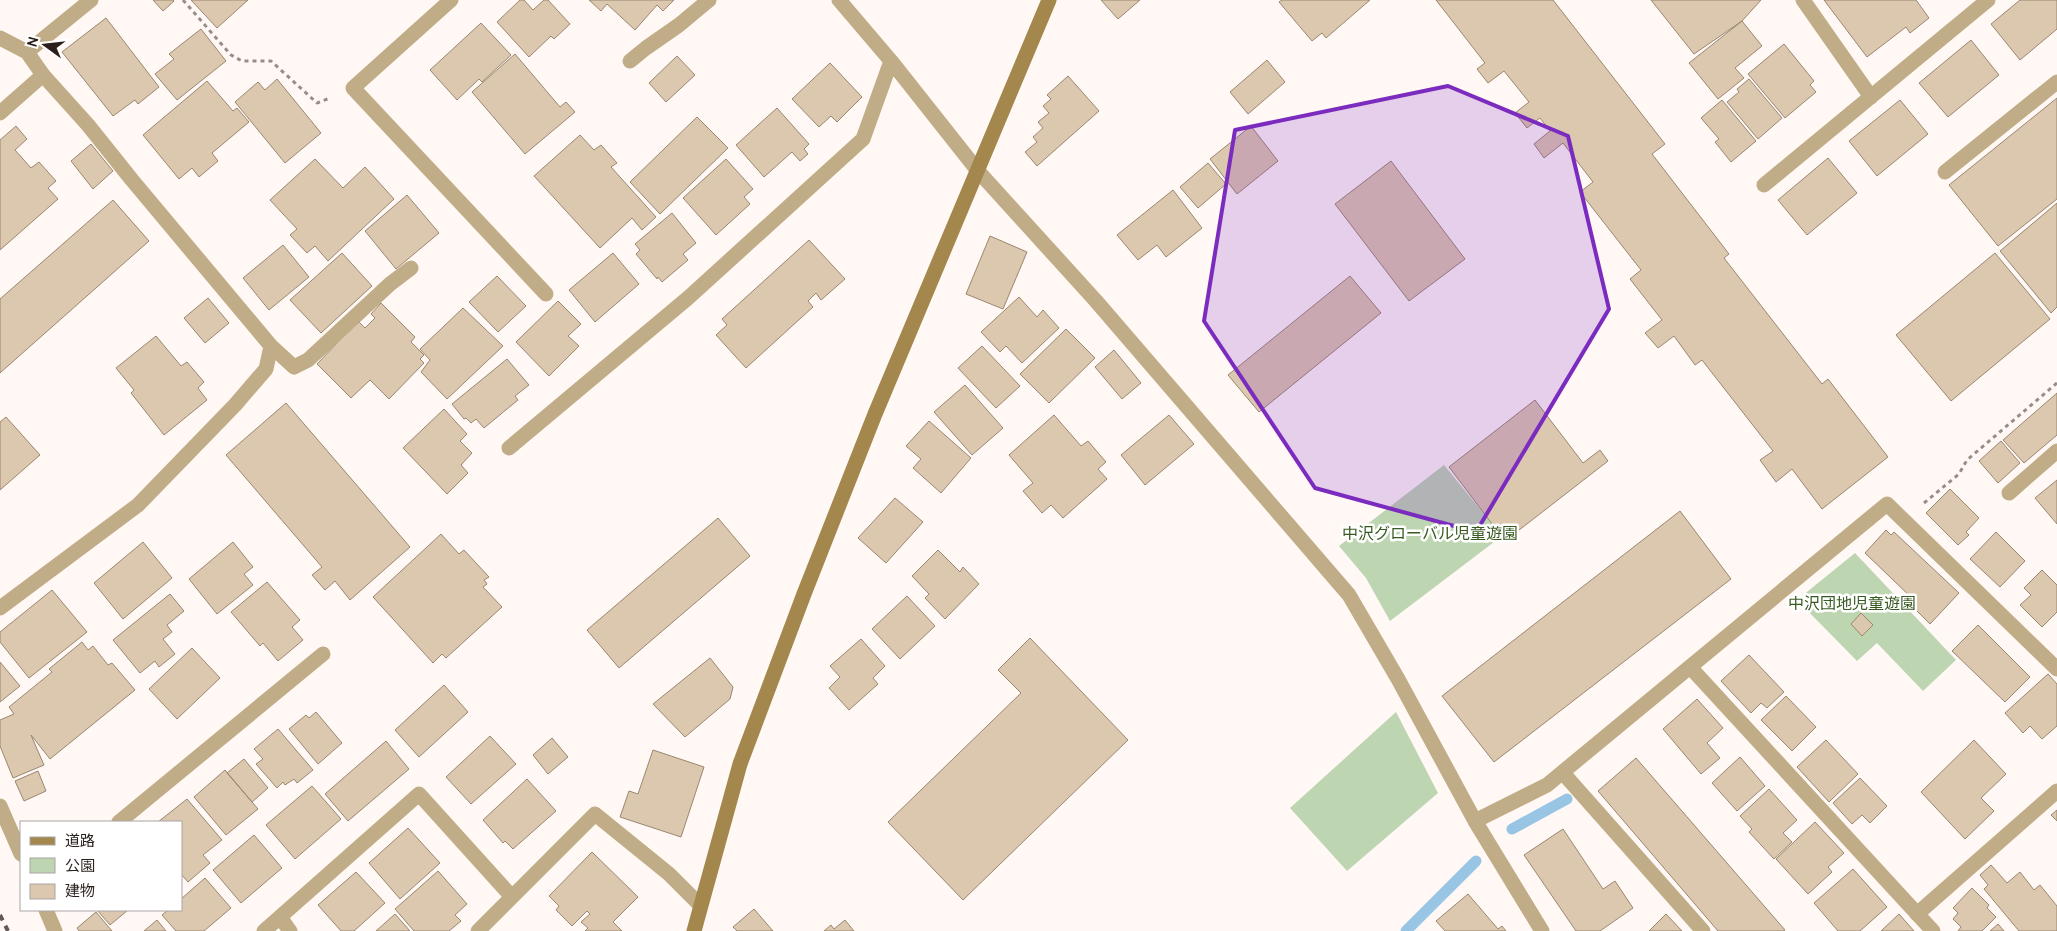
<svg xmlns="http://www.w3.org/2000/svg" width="2057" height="931" font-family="Overpass,'Noto Sans JP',sans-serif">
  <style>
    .green { fill: #bed5b2 }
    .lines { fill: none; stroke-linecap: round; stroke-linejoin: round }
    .stream { stroke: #99c5e5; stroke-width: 11 }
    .building { fill: #dcc7af; stroke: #9a8770 }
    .path { stroke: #978e8a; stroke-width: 3; stroke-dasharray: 4 4; stroke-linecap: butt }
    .lane { stroke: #c0ad87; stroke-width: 15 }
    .street { stroke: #c0ad87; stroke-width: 15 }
    .secondary { stroke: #a3874d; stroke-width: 15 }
    .rail { stroke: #635954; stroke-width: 4; stroke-dasharray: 6 6; stroke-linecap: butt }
    .marked { fill: #7b2cbf; fill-opacity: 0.2; stroke: #7b2cbf; stroke-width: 4; stroke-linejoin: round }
    .labels { text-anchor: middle; stroke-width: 5; stroke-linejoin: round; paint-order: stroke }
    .park-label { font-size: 16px; fill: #385a21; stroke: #fff }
  </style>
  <rect width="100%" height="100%" fill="#fff8f5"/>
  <path class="green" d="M1444 465 1502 536 1390 621 1366 578 1339 546Z
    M1855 553 1956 660 1923 691 1877 643 1857 661 1797 600Z
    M1396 712 1438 793 1347 871 1290 808Z"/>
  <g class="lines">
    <path class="stream" d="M1512 829 1567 799
      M1406 931 1476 861"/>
  </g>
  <path class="building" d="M153 0H173L174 1 163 11Z
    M191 0H248L217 28Z
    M520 0H524L533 10 544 0H548L570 24 554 39 551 36 529 57 497 22Z
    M589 0H674L663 11 657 5 635 30 607 4 601 11Z
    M1101 0H1140L1118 19Z
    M1282 0H1370L1326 38 1322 33 1312 41 1279 2Z
    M1436 0H1553L1665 144 1652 154 1729 254 1724 258 1822 384 1828 379 1888 457 1822 509 1792 469 1776 482 1760 460 1773 451 1702 360 1695 365 1674 336 1658 348 1645 333 1662 320 1630 279 1641 270 1580 192 1593 182 1563 143 1544 158 1534 144 1550 131 1540 118 1527 128 1515 113 1529 102 1504 71 1488 83 1477 69 1485 63Z
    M1651 0H1761L1742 21 1694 54Z
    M1824 0H1916L1929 18 1910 33 1906 27 1867 57Z
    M2020 0H2057V29L2020 60 1991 24Z
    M106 18 159 87 138 104 135 100 113 116 62 52Z
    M1742 21 1762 46 1735 68 1744 78 1718 99 1689 63Z
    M481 23 511 55 482 82 479 79 457 100 430 70Z
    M201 29 226 61 177 100 155 74 174 59 169 54Z
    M1971 40 1999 75 1948 117 1919 83Z
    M1784 44 1814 81 1810 85 1816 92 1785 118 1748 74Z
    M515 54 560 107 566 102 575 112 525 154 472 92Z
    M677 56 695 75 666 102 649 83Z
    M1267 60 1285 82 1248 114 1230 92Z
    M830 63 862 97 837 122 831 116 819 127 792 99Z
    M1068 76 1099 111 1037 166 1025 152 1037 142 1033 137 1043 128 1038 122 1049 113 1043 106 1051 99 1047 95Z
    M277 79 321 133 285 163 235 102 258 82 265 90Z
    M1749 79 1782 118 1758 139 1727 102 1739 92 1737 89Z
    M207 81 233 111 237 108 249 122 212 153 218 161 199 177 192 168 179 179 143 135Z
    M2057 98V199L1998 246 1949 185Z
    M1722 100 1756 141 1731 162 1715 142 1719 139 1701 118Z
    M1900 100 1928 134 1877 176 1849 141Z
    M777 108 809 144 804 149 808 154 800 161 792 152 764 177 736 145Z
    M697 117 728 148 660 214 630 182Z
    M16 126 27 139 15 150 31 168 39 162 56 181 48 188 58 199 0 250V140Z
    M1251 126 1278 161 1237 194 1210 159Z
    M580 135 594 150 601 145 617 163 611 167 656 217 642 230 632 218 600 248 534 176Z
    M91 144 113 171 93 189 71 161Z
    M1828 158 1857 193 1807 235 1778 200Z
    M315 159 343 188 365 167 394 199 328 261 315 246 307 253 290 235 297 229 270 200Z
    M726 159 753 189 744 197 750 204 716 235 683 198Z
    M1391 161 1465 259 1409 301 1335 204Z
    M1208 163 1226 184 1198 208 1180 187Z
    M1173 190 1202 228 1166 257 1157 245 1138 260 1117 235Z
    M407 195 439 233 396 269 365 231Z
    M113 200 149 241 0 373V299Z
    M2057 203V307L2051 313 2000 251Z
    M672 213 696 243 683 254 688 260 662 282 658 277 657 279 636 254 640 250 635 244Z
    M990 236 1027 252 1003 309 966 294Z
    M809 240 845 279 821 300 816 293 808 301 813 307 746 368 716 335 727 325 722 319Z
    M283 245 309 277 269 310 243 278Z
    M342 253 372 286 321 333 290 300Z
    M613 253 639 284 595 322 569 290Z
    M1995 253 2050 319 1951 401 1896 335Z
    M497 276 526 306 498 332 469 302Z
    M1350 276 1381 313 1259 412 1228 375Z
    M1019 297 1037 317 1043 310 1059 328 1022 363 1006 346 1000 352 981 332Z
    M208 298 229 323 205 343 184 318Z
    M558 301 581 324 568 336 579 346 549 376 516 342Z
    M381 303 415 337 411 342 424 355 420 359 424 363 389 399 370 380 351 398 317 364 358 321 365 328 375 318 371 314Z
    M463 308 503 346 447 399 421 372 430 360 420 349Z
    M1066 329 1095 358 1049 403 1020 374Z
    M156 336 181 366 187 362 204 382 198 388 207 400 164 435 131 393 134 390 116 368Z
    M982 346 1020 386 996 408 958 368Z
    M1114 350 1141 383 1122 399 1095 367Z
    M507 359 529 385 515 396 518 400 484 428 476 419 471 423 466 418 464 419 452 404Z
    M965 385 1003 428 972 455 934 412Z
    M2057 393V435L2024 463 2003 440Z
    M1535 400 1583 463 1600 450 1608 461 1505 541 1449 467Z
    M286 403 410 547 350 600 335 581 325 590 312 575 322 567 226 455Z
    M444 409 467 434 460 441 472 453 461 465 468 473 447 494 403 448Z
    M1054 415 1081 446 1088 441 1106 462 1098 469 1107 479 1063 518 1051 505 1042 513 1023 491 1033 483 1009 455Z
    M1169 415 1194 444 1145 485 1121 455Z
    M6 417 40 455 0 490V422Z
    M929 421 971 458 941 493 913 468 921 459 906 446Z
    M2001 441 2020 463 1998 483 1979 461Z
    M2057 480V524L2035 498Z
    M1950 489 1979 518 1966 532 1969 535 1958 545 1926 513Z
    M895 498 923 522 886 563 858 538Z
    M1680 511 1731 579 1494 762 1442 696Z
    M718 518 750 556 619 668 587 630Z
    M1886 530 1891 535 1894 532 1959 593 1930 624 1912 606 1916 602 1865 553Z
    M1996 532 2025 561 2000 587 1970 559Z
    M441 534 459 554 464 550 489 577 484 580 487 584 483 587 502 607 446 658 442 654 433 663 373 597Z
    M143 542 172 578 123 619 94 583Z
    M233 542 253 567 244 574 253 585 217 614 189 579Z
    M938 550 960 572 963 567 979 584 945 619 925 598 929 594 912 576Z
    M2042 570 2057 585V612L2042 627 2020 605 2031 595 2024 588Z
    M267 582 300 620 292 627 303 640 278 661 263 643 260 646 231 612Z
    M52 590 87 632 29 678 0 642V632Z
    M170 594 184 611 167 625 172 632 163 639 175 654 159 667 155 661 140 673 113 640Z
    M907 596 935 626 900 659 872 629Z
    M1861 613 1873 625 1862 636 1851 624Z
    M1978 625 2030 677 2005 702 1952 651Z
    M1030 638 1128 740 963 900 888 822 1021 693 998 670Z
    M861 639 885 666 873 678 878 684 849 710 829 688 840 677 830 666Z
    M82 642 88 650 93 646 108 665 112 663 135 690 50 759 31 735 44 765 13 778 0 746V720L14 714 9 707 52 672 49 669Z
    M192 648 220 678 177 719 149 689Z
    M1749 655 1784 692 1767 708 1761 703 1751 713 1721 681Z
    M710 658 733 687 730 699 685 737 653 704Z
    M0 662 20 686 0 702Z
    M2048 674 2057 684V726L2042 739 2030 726 2023 733 2005 713Z
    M444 685 468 712 419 757 395 730Z
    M1786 696 1816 727 1792 751 1761 720Z
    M1697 699 1723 728 1707 743 1720 758 1701 774 1663 729Z
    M316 712 342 743 318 764 289 729 306 715 309 718Z
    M278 729 313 770 297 783 294 779 285 785 283 782 277 788 256 764 263 759 254 749Z
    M490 736 516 764 471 804 446 777Z
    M552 738 568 757 548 774 533 755Z
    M1826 740 1858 774 1829 802 1797 767Z
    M1974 740 2006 774 1981 798 1994 811 1965 839 1921 792Z
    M386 741 409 769 348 821 325 794Z
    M653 750 704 767 681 837 620 817 629 791 638 794Z
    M1740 757 1765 786 1737 811 1712 783Z
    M1636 758 1785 930 1783 931H1718L1598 791Z
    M244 759 268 788 252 802 227 773Z
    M225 770 258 809 226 835 194 797Z
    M38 771 46 791 24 801 15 781Z
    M1860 778 1887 806 1870 823 1862 815 1852 824 1833 803Z
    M527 779 556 811 513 849 505 841 503 843 483 820Z
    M312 786 341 819 295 859 266 825Z
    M1769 789 1797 820 1783 833 1792 842 1774 859 1749 832 1752 829 1740 816Z
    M187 799 222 840 203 855 210 863 188 882 181 874V822H158Z
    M2057 810V821L2051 815Z
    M1815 822 1844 853 1828 867 1832 872 1808 894 1776 859Z
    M408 828 440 863 400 899 369 863Z
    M1563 829 1603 889 1615 881 1633 908 1600 931H1576L1524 855Z
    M254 835 282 868 241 903 213 870Z
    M592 852 638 897 613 922 622 931H585L588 928 581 922 590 914 587 911 572 926 556 910 559 906 549 896Z
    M1991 865 2007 883 2020 872 2034 890 2040 885 2057 906V931H2019L1984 889 1988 885 1980 875Z
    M1853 869 1887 907 1860 931H1838L1814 903Z
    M438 871 467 904 455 915 461 921 449 931H414L395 909Z
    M356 872 385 903 354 931H341L318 905Z
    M205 878 231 908 204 931H176L162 915 168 910H181V899Z
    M1972 888 1989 905 1987 908 1996 917 1982 931H1958L1961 927 1953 919 1958 913 1953 908Z
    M1468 894 1498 929 1502 926 1506 931H1445L1436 921Z
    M754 909 773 931H737L733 927Z
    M97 910H128L110 925Z
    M96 912 112 931H79L77 928Z
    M395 914 410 931H376Z
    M1666 914 1682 931H1649Z
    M1899 914 1914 931H1881Z
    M157 920 166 931H144Z
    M845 920 854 931H824L831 925 834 929Z
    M1998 924 2004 931H1990Z"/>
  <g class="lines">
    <path class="path" d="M183 0 231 55 242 61H271L317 103 330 98
      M1924 503 1959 474 1967 460 2057 383"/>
    <path class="lane" d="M0 38 27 52 43 75 88 125 132 180 271 346 266 369 235 405 138 505 0 608
      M27 52 91 0
      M630 61 646 48 679 25 709 0
      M1945 172 2057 82
      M271 346 294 367 308 360 390 284 411 268
      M1690 667 1933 931
      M1563 773 1703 931"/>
    <path class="street" d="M451 0 353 88 546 294
      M839 0 891 61 978 171 1096 301 1349 595 1398 679 1475 821 1542 931
      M1803 0 1871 97
      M0 113 43 75
      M1764 185 1988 0
      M509 448 688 298 863 139 891 61
      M2009 493 2057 451
      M0 806 21 854
      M1475 821 1547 785 1887 504 2057 669
      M119 822 323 654
      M46 910 55 931
      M1917 914 2057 791
      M280 917 290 931
      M264 931 419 794 512 897
      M478 931 595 814 669 874 700 905"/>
    <path class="secondary" d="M694 931 740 764 804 594 875 414 1049 0"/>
    <path class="rail" d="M0 915 8 931"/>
  </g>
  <path class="marked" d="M1448 86 1568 136 1609 309 1476 532 1315 488 1204 321 1235 130Z"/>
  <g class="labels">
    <g class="park-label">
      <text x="1430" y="539">中沢グローバル児童遊園</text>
      <text x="1852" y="609">中沢団地児童遊園</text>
    </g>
  </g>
  <rect x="20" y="821" width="162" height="90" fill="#ffffff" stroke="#aaa5a3"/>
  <rect x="30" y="837" width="25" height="8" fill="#a3874d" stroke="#aaa5a3"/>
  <text x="65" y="846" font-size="15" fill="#2a1f1a">道路</text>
  <rect x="30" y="858" width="25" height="15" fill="#bed5b2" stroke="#aaa5a3"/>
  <text x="65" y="871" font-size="15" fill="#2a1f1a">公園</text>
  <rect x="30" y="884" width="25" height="15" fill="#dcc7af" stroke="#aaa5a3"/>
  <text x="65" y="896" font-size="15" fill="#2a1f1a">建物</text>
  <g transform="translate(45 45) rotate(285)" stroke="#ffffff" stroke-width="4" paint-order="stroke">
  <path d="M0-4L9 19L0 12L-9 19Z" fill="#2a1f1a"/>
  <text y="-8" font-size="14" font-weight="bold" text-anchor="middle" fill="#2a1f1a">N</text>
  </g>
</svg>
